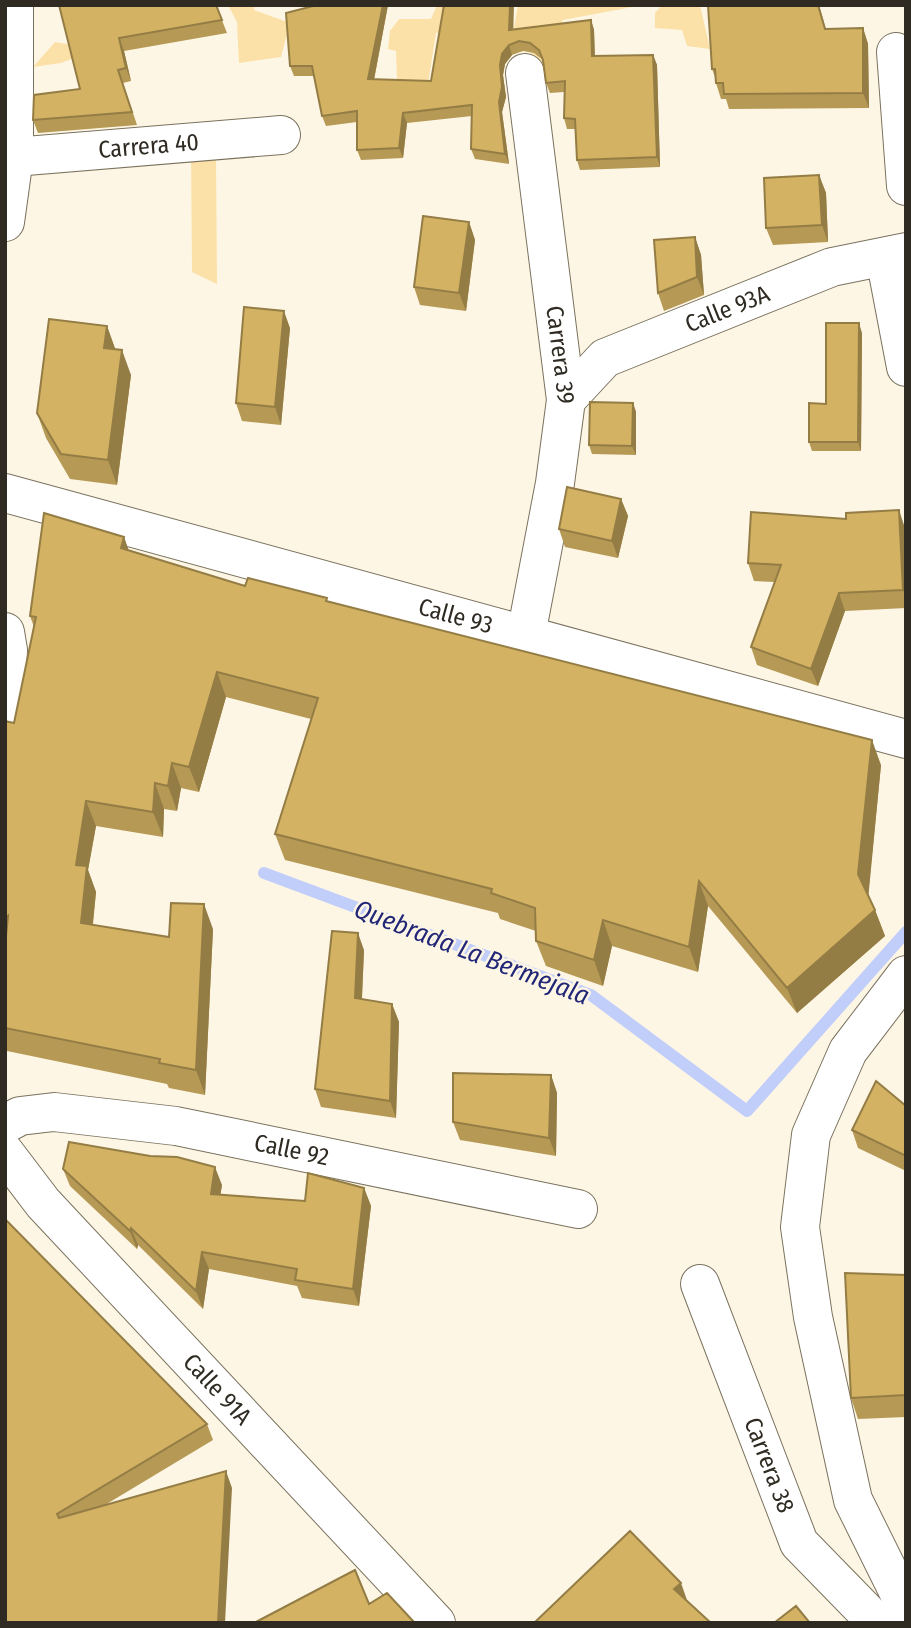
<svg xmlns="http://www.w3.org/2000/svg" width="911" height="1628" font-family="'Fira Sans Condensed',sans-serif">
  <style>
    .green { fill: #fbe1a7 }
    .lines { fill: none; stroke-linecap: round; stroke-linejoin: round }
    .stream { stroke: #c2cefa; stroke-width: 12 }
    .minor-casing { stroke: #7a725e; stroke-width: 40 }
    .tertiary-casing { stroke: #7a725e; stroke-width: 40 }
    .minor { stroke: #fff; stroke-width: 38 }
    .tertiary { stroke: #fff; stroke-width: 38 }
    .wall { fill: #b59955 }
    .shaded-wall { fill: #947d45 }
    .building { fill: #d3b263; stroke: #947d45; stroke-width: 2 }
    .labels { text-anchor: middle; stroke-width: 5; stroke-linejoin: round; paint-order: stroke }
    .street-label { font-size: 24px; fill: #2f2b23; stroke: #fef6e5 }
    .water-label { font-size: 26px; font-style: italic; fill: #212677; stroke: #fef6e5 }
  </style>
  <rect width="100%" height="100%" fill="#fef6e5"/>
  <path class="green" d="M228 5H255L254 10 290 23 281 57 239 63 237 22Z
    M437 5H454L451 31 436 33 428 84 397 81 396 51 388 49 390 31 399 19H431Z
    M518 5H643L563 20 546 63H533L529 40H512Z
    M662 5H700L710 49 687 46 682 30 655 28V13Z
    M159 25 61 63 33 67 55 42 73 45Z
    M191 148 216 154 217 284 192 272Z"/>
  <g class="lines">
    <path class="stream" d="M264 873 591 995 747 1111 906 932"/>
    <defs>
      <g id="minor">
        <path d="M896 52 906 186"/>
        <path id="s1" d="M525 73 566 400 555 483 526 635"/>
        <path id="s2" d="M14 157 281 135"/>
        <path d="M5 222 14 157V5"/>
        <path d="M885 257 906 367"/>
        <path id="s3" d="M566 400 605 358 832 267 906 252"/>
        <path id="s4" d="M5 493 906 739"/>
        <path d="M5 632 8 650 5 724"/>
        <path d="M906 975 848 1051 811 1135 800 1227 813 1317 853 1500 906 1607"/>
        <path id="s5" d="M5 1124 20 1116 54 1112 176 1126 578 1209"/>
        <path id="s6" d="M700 1284 799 1543 877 1623"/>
      </g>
      <g id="tertiary">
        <path id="s7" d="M5 1153 43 1203 436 1623"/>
      </g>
    </defs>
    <use href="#minor" class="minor-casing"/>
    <use href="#tertiary" class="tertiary-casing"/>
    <use href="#minor" class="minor"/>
    <use href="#tertiary" class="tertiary"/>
  </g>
  <path class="wall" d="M59 5H216L227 33 124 51 131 81 123 83 137 125 38 133 33 120 80 89Z
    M317 5H388L374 80 431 81 513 29 591 20 594 30 595 56 653 55 657 65 660 167 580 170 577 160 576 129H567L564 118V92L550 93 546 83 543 60 534 53 523 51 512 55 505 64 503 75 506 97 502 112 509 164 475 159 471 149 472 116 407 123 403 158 361 160 357 150V122L326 126 322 116 314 76H294L290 66Z
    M819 5 826 29 863 28 868 44 869 108 729 109 726 99H721L716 83 715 77 712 69Z
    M819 175 826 193 828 242 773 245 766 228Z
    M469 222 475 240 466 311 420 305 414 287Z
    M695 237 701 255 704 295 664 311 658 293Z
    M107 326 115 349 131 375 117 485 70 479 46 438 37 413Z
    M290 328 281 425 242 421 236 403Z
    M862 333 861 451H812L809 442 826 404Z
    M633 403 636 412V455L592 454 589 445Z
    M621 499 628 516 618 558 565 547 559 529Z
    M905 528 906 608 845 611 818 686 757 665 751 647 775 582 754 581 748 563Z
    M124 537 128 550 245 586 328 602 881 765 868 895 875 910 885 936 797 1013 708 906 698 972 612 946 603 986 546 966 536 941V931L500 919 498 913 285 860 275 834 311 719 226 697 199 792 181 788 177 811 164 809 163 837 96 826 88 870 96 892 93 925 169 937 213 929 205 1095 169 1088 167 1084 7 1051 5 1048V721L14 723 34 627 30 616Z
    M364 950 362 999 392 1004 399 1022 396 1118 321 1107 315 1089Z
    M551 1075 557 1093 556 1156 460 1140 453 1122Z
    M906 1106V1171L858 1148 852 1130Z
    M63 1169 222 1185 220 1195 305 1201 364 1188 371 1206 359 1306 302 1298 297 1286 209 1269 203 1309 138 1245 137 1249 70 1186Z
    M5 1219 207 1424 213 1440 105 1505 232 1488 5 1623Z
    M906 1275V1417L858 1419 851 1398Z"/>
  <path class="shaded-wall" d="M383 5H388L372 90 368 79Z
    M510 5H514L513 40 509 30Z
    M591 20 594 30 595 66 592 56Z
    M863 28 868 44 869 108 863 93Z
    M119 38 124 51 131 81 126 68Z
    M509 45 512 55 505 64 503 75 506 97 502 112 509 164 505 154 499 102 500 65 502 54Z
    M653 55 657 65 660 167 657 157Z
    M403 113 407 123 403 158 399 148Z
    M819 175 826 193 828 242 822 225Z
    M469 222 475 240 466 311 459 293Z
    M695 237 701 255 704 295 697 277Z
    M284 311 290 328 281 425 275 407Z
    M859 323 862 333 861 451 858 442Z
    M107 326 116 351 104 348Z
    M122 350 131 375 117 485 108 460Z
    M633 403 636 412V455L632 446Z
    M621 499 628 516 618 558 612 541Z
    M899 510 905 528 906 597 903 590Z
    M124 537 133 562 121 548Z
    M839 593 845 611 818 686 811 669Z
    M217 672 226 697 199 792 189 767Z
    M872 740 881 765 868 900 858 874Z
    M172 763 181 788 177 811 168 786Z
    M155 783 164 809 163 837 153 812Z
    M86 801 96 826 88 870 96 892 90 948 81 923 76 865Z
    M699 881 708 906 698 972 689 947Z
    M204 904 213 929 205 1095 196 1070Z
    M875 910 885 936 797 1013 787 988Z
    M8 916 5 953V919Z
    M603 920 612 946 603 986 594 960Z
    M358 933 364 950 361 1016 355 998Z
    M392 1004 399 1022 396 1118 390 1101Z
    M551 1075 557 1093 556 1156 549 1138Z
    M215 1167 222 1185 218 1211 211 1194Z
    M364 1188 371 1206 359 1306 353 1289Z
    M131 1228 138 1245 137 1249 130 1231Z
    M202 1252 209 1269 203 1309 196 1291Z
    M226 1471 232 1488 225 1623H218Z
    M681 1583 687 1600 674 1589Z"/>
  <path class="building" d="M59 5H216L222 20 119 38 126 68 118 70 132 112 33 120 34 95 80 89Z
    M317 5H383L368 79 431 81 444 5H510L509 30 591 20 592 56 653 55 657 157 577 160 575 119 564 118 565 81 546 83 543 60 539 50 530 43 519 41 509 45 502 54 500 65 502 87 499 102 505 154 471 149 472 105 403 113 399 148 357 150V111L322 116 312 66H290L286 13Z
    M708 5H818L825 29 863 28V93L724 94 723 83H716L715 69H712Z
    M819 175 822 225 766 228 764 178Z
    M423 216 469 222 459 293 414 287Z
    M695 237 697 277 658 293 654 240Z
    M244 307 284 311 275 407 236 403Z
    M49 319 107 326 104 348 122 350 108 460 61 454 37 413Z
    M826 323H859L858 442H809V403L826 404Z
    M590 402 633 403 632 446 589 445Z
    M567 487 621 499 612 541 559 529Z
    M899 510 903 590 839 593 811 669 751 647 781 565 748 563 751 512 846 519V513Z
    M44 513 124 537 121 548 245 586 248 578 327 598 326 601 872 740 858 874 875 910 787 988 699 881 689 947 603 920 594 960 536 941 535 908 491 893 492 889 275 834 318 698 217 672 189 767 172 763 168 786 155 783 153 812 86 801 76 865 87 866 81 923 169 937 171 903 204 904 196 1070 159 1063 160 1059 5 1028V946L8 916 5 919V721L14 723 36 617 30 616Z
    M332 931 358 933 355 998 392 1004 390 1101 315 1089Z
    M453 1073 551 1075 549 1138 453 1122Z
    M876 1081 906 1106V1156L852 1130Z
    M69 1142 150 1156 177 1157 215 1167 211 1194 305 1201 308 1173 364 1188 353 1289 295 1280 297 1269 202 1252 196 1291 131 1228 130 1231 63 1169Z
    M5 1219 207 1424 57 1514 59 1518 226 1471 218 1623H5Z
    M845 1273 906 1275V1395L851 1398Z
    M630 1531 681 1583 674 1589 711 1623H534Z
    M355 1570 369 1604 387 1593 414 1622 418 1623H254Z
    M796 1606 810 1623H774Z"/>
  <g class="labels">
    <g class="street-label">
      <text dy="8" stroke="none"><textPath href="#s2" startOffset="135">Carrera 40</textPath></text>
      <text dy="8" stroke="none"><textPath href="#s3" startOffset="189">Calle 93A</textPath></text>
      <text dy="8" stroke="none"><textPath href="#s1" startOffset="284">Carrera 39</textPath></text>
      <text dy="8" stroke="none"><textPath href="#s4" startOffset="467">Calle 93</textPath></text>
      <text dy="8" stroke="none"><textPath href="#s5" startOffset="292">Calle 92</textPath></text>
      <text dy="8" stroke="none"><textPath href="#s7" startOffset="318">Calle 91A</textPath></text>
      <text dy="8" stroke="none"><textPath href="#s6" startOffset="194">Carrera 38</textPath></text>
    </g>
    <g class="water-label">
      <text transform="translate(472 952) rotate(21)" y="9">Quebrada La Bermejala</text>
    </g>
  </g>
  <rect width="911" height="1628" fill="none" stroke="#2f2b23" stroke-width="14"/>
</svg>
